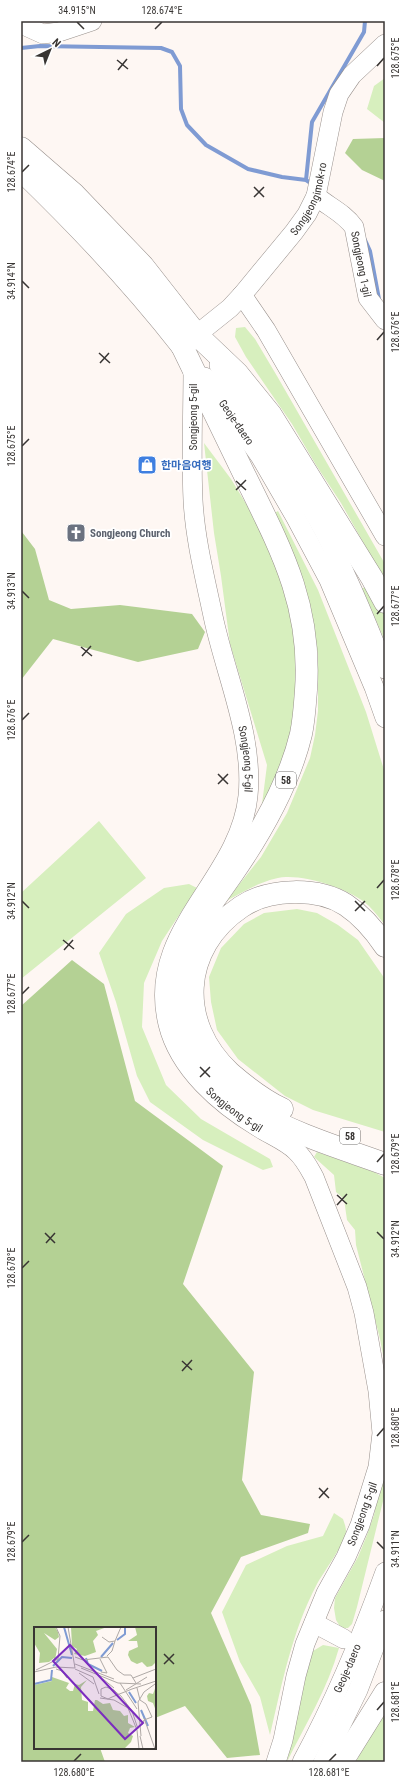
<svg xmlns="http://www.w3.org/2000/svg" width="406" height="1783" font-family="'Roboto Condensed','Noto Sans KR',sans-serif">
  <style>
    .green { fill: #d7efbe }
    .forest { fill: #b4d194 }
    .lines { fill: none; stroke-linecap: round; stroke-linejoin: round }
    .stream { stroke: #7f9bd3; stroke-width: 4 }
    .minor-casing { stroke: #978f8b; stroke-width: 20 }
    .major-casing { stroke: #978f8b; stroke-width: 23 }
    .highway-casing { stroke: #978f8b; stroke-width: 23 }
    .minor { stroke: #fff; stroke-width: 19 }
    .major { stroke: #fff; stroke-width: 22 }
    .highway { stroke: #fff; stroke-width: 22 }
    .ticks { fill: none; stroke: #383533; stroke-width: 1.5 }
    .labels { text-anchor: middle; stroke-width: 3.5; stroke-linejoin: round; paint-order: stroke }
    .shield { fill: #fff; stroke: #747270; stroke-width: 1 }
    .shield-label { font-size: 10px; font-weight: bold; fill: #383533 }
    .street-label { font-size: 11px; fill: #383533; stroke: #fff }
    .shop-label { font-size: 11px; font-weight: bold; fill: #366cbe; stroke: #fff; text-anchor: start }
    .worship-label { font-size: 11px; font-weight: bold; fill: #5b616d; stroke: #fff; text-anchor: start }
    .inset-river { fill: none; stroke: #7f9bd3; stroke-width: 2 }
    .inset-road { fill: none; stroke: #afa9a6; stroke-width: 1 }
    .view { fill: #7b2cbf; fill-opacity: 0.15; stroke: #7b2cbf; stroke-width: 2 }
    .inset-edge { fill: none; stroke: #383533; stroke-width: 2 }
    .neatline { fill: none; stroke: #383533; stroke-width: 1.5 }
    .ticks-label { font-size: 10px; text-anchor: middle; fill: #383533 }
  </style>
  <rect width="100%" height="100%" fill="#fef7f3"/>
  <path class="green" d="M385 78V123L367 109 374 86Z
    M245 327 255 339 277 376 385 564V581L341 503 316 465 292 424 246 357 235 337 236 328Z
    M204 443 231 479 257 522 288 594 297 642 296 688 292 730 281 770 261 812 267 765 230 644 221 576 214 533Z
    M278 511 318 590 366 712 385 773V925C380 919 375 912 369 906 353 890 309 876 286 877 265 878 244 892 226 901L261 857 287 813 310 758 315 735 318 711V655L310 610 273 514Z
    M385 584V641L362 588Z
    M99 821 146 878 21 979V893Z
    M189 884 197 888 162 941 144 983 142 1027 166 1085 201 1119 270 1159 273 1167 263 1170 203 1140 150 1102 137 1076 116 1002 99 953 126 914 164 888Z
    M297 909 317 913 338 925 358 940 385 979V1132L313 1110 285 1096 238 1059 217 1030 211 1002 209 977 221 948 244 924 264 913Z
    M317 1152 374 1172 385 1178V1365L380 1339 356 1245 355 1230 347 1220 344 1199 336 1192 334 1175 314 1157Z
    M385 1459V1493L357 1607 352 1624 348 1628H341L336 1620 334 1608 335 1598 358 1557 367 1535 374 1515Z
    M334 1513 343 1519C344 1522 346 1527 346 1531 346 1542 323 1573 317 1584 292 1631 282 1684 270 1735L260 1697 240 1662 222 1612 246 1565 287 1546 323 1536Z
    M323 1645 339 1648C328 1688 305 1725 287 1762L308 1665 313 1651Z
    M385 1712V1762H356L368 1737Z"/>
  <path class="forest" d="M385 138V181L362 170 345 153 353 139Z
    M22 532 35 549 49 600 71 609 120 605 192 614 205 632 198 649 138 662 53 639 21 680Z
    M72 960 104 984 135 1101 223 1166 183 1284 254 1372 242 1480 261 1515 310 1524 308 1533 241 1557 211 1613 251 1705 260 1755 227 1758 185 1706 155 1718V1628H35V1748H100L105 1762H21V1006Z"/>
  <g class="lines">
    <path class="stream" d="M21 48 40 46 161 48 172 52 180 66 181 109 187 125 206 145 248 169 282 177 306 180 312 184
      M306 180 312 122 364 32 365 21
      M365 240 370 251 379 299"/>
    <defs>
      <g id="minor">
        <path d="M21 24 43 34 59 32 92 21"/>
        <path id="s1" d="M316 196C329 207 344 213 354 227L368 298 385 320"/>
        <path d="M242 295 266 330 385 536"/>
        <path id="s2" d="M185 344 230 308 242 295 294 232 307 214 316 196 333 112 339 94 352 75 385 44"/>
        <path d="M219 365C252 413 284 461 313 511 342 562 364 616 385 669"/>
        <path id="s3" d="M193 369C193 413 191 457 193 500 195 539 205 578 213 616 225 674 254 736 248 796 239 882 145 930 168 1024 179 1069 220 1104 258 1127 270 1135 286 1141 296 1151 304 1158 309 1168 314 1177L357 1287 364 1313 378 1391 382 1433 378 1467 360 1525 346 1557 326 1593 305 1644 296 1676 283 1740 276 1762"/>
        <path id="s4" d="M205 377 260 456 296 518 329 580 374 687 385 718"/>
        <path d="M314 1623 344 1639"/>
        <path id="s5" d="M302 1762C336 1699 361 1639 385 1572"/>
        <path d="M323 1762 358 1690 385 1620"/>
      </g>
      <path id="major" d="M21 148 74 194 143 266 197 335
        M21 170C78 225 133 283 182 346"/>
      <path id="highway" d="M197 335 237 373 271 415 372 578 385 602
        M182 346C203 390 224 433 245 476 281 549 312 606 306 690 305 704 304 720 301 734 289 784 262 831 233 873 220 892 205 911 194 931 176 962 170 997 183 1031 214 1113 311 1137 385 1164
        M282 1109C263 1100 245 1086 230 1073 177 1024 180 948 241 907 269 888 318 887 346 905 361 915 375 931 385 946
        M342 1762 385 1693"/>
    </defs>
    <use href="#minor" class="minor-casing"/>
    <use href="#major" class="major-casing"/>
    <use href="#highway" class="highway-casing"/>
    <use href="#minor" class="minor"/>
    <use href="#major" class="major"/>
    <use href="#highway" class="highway"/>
  </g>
  <path class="ticks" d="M77 22 84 29M155 29 162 22M117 60 128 69M377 66 384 58M118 70 127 59M22 172 29 165M254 187 264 197M254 197 264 187M22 281 29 288M377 340 384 332M99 353 110 363M100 363 109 353M22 446 29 439M236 481 246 490M236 490 246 480M22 591 29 598M377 614 384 606M81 647 92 656M82 656 91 646M22 720 29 713M218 774 228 784M218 784 228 774M377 888 384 880M22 901 29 908M355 901 365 911M355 911 365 901M63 940 74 949M64 950 73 940M22 994 29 987M200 1067 210 1077M200 1077 210 1067M377 1162 384 1154M337 1195 347 1204M337 1205 347 1194M377 1232 384 1239M45 1233 55 1243M46 1243 55 1233M22 1268 29 1261M182 1361 192 1370M182 1371 192 1360M377 1436 384 1428M319 1488 329 1498M319 1498 328 1488M22 1542 29 1535M377 1542 384 1549M164 1654 174 1664M164 1664 174 1654M377 1710 384 1702M74 1761 81 1754M329 1761 336 1754"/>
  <defs>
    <symbol id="shop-square" viewBox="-11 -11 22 22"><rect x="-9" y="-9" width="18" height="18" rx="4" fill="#3f7fe0" stroke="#fff"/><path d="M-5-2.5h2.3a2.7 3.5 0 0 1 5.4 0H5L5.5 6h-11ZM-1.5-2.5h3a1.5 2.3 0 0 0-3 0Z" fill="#fff"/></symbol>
    <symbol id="church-square" viewBox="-11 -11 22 22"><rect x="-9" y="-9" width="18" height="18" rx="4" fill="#6b7280" stroke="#fff"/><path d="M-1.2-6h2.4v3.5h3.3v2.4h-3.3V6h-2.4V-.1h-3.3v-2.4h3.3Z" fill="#fff"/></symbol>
  </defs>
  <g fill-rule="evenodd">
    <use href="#shop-square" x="136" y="454" width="22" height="22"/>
    <use href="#church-square" x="65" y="522" width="22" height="22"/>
  </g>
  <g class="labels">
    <g class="shield">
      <rect x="276" y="772" width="20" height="16" rx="3"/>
      <rect x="340" y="1128" width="20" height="16" rx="3"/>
    </g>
    <g class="shield-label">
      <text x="286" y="784">58</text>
      <text x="350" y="1140">58</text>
    </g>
    <g class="street-label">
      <text dy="4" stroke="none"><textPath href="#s2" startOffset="194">Songjeongimok-ro</textPath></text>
      <text dy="4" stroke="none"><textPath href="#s1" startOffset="87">Songjeong 1-gil</textPath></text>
      <text transform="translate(193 417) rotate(-90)" y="4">Songjeong 5-gil</text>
      <text dy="4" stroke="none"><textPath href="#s4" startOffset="55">Geoje-daero</textPath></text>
      <text dy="4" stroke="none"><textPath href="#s3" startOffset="396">Songjeong 5-gil</textPath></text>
      <text dy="4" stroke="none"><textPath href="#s3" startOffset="792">Songjeong 5-gil</textPath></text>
      <text transform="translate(362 1514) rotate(-70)" y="4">Songjeong 5-gil</text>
      <text dy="4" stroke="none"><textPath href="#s5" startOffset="104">Geoje-daero</textPath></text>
    </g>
    <g class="shop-label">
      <text x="161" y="469">한마음여행</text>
    </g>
    <g class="worship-label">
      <text x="90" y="537">Songjeong Church</text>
    </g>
  </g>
  <g transform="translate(34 1627)">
    <rect width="122" height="122" fill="#fef7f3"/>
    <path d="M0 0H21L24 5 25 10 21 13 10 6 23 22 21 33 20 31 15 35 5 36 6 26 0 16ZM37 0H73L62 4 64 8 59 14 62 25 51 29 40 27 43 22 38 19ZM101 0H122V35L118 39 113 40 108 35 103 37 97 34 94 28 95 24 104 20 103 14H94L103 8ZM18 50 35 56 32 61 36 64H39L41 57 45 58 53 53 47 60 48 73 54 75V84H59L61 73H63L69 77 76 76 79 83 86 84 90 89 94 88V96L101 100 96 101 94 106 99 109 97 115 90 122H0V58L18 54ZM122 59V84L119 76 114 74 113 69 115 66 119 67Z" fill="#b4d194"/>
    <path class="inset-river" d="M30 0 38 28M83 13 91 7V0M67 30 79 16M52 31 54 37 68 44M19 39 28 30 38 31M0 57 17 53 18 43M95 65 102 76M107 83 114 99"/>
    <path class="inset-road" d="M34 0 41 41M68 10 75 15 81 14 87 0M73 29 78 24 81 14M41 30 49 33 74 30 83 43 90 48H97L102 56M66 32 73 46 67 45M41 37 80 52M47 41 84 56 107 57M22 42 28 44 33 51M41 42 59 50 65 67M2 43 24 32 26 9 22 0M0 45 22 40 41 41M45 46 60 57M99 51 122 42M69 52 80 61M86 56 103 82M103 61 106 73 112 77 118 90 110 93 108 98M92 63 113 50M66 71 80 73 94 81 103 103 105 122M98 84 104 102M98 84 87 69 83 66 80 63 72 60 67 62V69L74 72 78 70 98 62 122 54M110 91 121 122M106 109 109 122M107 109 104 75 110 65 121 57"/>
    <path class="view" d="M36 18 109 96 91 112 19 34Z"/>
    <rect width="122" height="122" class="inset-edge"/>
  </g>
  <rect width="406" height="1783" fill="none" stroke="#ffffff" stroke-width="44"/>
  <g transform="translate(50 50) rotate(43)" stroke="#ffffff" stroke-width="3" paint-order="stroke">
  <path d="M0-3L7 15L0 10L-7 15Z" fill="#383533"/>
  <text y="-6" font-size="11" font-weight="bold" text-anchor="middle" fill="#383533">N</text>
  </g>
  <rect x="22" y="22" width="362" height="1739" class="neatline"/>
  <g class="ticks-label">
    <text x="77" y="14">34.915°N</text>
    <text x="162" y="14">128.674°E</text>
    <text transform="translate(395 58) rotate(-90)" y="4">128.675°E</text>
    <text transform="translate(11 172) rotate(-90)" y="4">128.674°E</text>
    <text transform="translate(11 281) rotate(-90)" y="4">34.914°N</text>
    <text transform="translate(395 332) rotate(-90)" y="4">128.676°E</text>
    <text transform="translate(11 446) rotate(-90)" y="4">128.675°E</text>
    <text transform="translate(11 591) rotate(-90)" y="4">34.913°N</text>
    <text transform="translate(395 606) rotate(-90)" y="4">128.677°E</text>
    <text transform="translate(11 720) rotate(-90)" y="4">128.676°E</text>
    <text transform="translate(395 880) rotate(-90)" y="4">128.678°E</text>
    <text transform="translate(11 901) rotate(-90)" y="4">34.912°N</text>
    <text transform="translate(11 994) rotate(-90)" y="4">128.677°E</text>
    <text transform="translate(395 1154) rotate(-90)" y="4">128.679°E</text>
    <text transform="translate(395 1239) rotate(-90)" y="4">34.912°N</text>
    <text transform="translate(11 1268) rotate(-90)" y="4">128.678°E</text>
    <text transform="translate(395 1428) rotate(-90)" y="4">128.680°E</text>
    <text transform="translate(11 1542) rotate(-90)" y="4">128.679°E</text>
    <text transform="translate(395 1549) rotate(-90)" y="4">34.911°N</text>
    <text transform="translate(395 1702) rotate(-90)" y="4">128.681°E</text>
    <text x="74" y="1776">128.680°E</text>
    <text x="329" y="1776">128.681°E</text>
  </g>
</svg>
